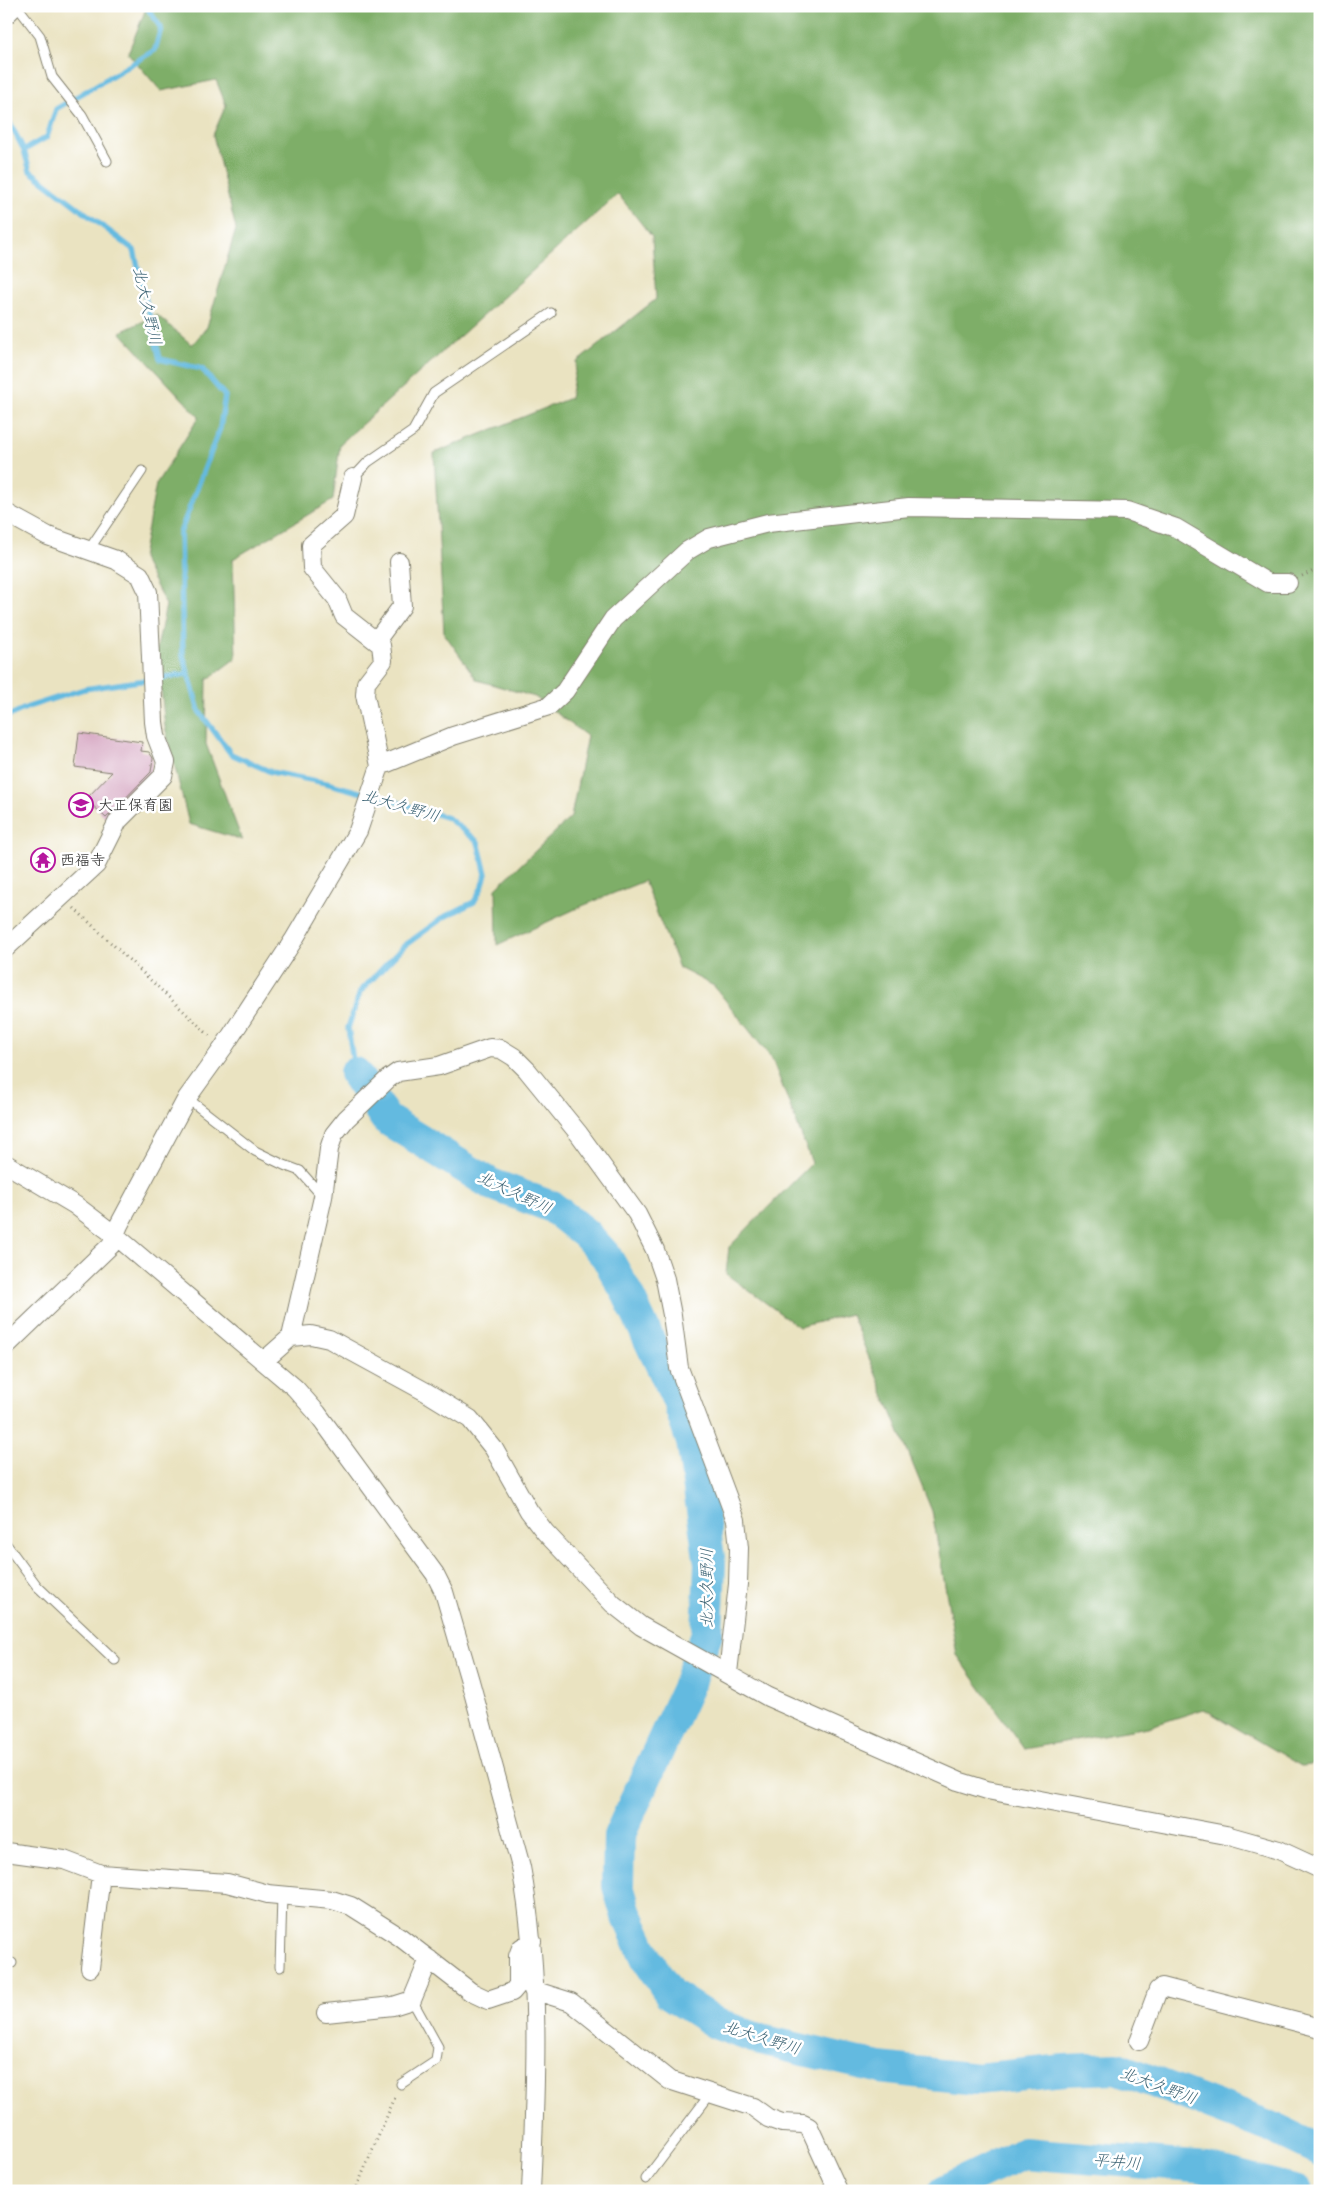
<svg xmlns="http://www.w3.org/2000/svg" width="1326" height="2197" font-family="Kalam,'Klee One',sans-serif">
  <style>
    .forest { fill: #7eae68; stroke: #4d6542 }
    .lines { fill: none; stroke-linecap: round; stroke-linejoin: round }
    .stream { stroke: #63bae0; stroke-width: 5.5 }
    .river { stroke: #63bae0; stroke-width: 32 }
    .building { fill: #d5a5c1 }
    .lane-casing { stroke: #83806e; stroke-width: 11 }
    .street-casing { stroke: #83806e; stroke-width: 20 }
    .path { stroke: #83806e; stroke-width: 3; stroke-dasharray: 1 4; stroke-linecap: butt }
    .lane { stroke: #fff; stroke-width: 9 }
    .street { stroke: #fff; stroke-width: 18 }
    .labels { text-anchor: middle; stroke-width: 5; stroke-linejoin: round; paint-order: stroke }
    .poi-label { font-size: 15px; fill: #1c1c1c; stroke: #fff; text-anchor: start }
    .water-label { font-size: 16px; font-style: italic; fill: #3c6374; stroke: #fff }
  </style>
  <rect width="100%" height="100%" fill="#fff"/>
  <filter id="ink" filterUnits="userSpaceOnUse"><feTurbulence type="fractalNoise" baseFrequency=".02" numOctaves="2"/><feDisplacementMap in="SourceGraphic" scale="10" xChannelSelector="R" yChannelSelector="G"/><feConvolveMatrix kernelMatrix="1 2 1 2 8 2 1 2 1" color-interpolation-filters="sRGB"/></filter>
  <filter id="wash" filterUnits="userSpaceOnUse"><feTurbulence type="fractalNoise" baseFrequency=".0096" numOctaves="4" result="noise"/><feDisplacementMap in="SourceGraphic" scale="20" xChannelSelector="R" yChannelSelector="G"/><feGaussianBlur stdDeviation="1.12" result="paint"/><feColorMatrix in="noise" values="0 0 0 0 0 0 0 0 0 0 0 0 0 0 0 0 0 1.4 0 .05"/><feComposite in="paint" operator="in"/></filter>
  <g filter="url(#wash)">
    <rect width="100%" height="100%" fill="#eae3c1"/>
    <path class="forest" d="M147 6H1320V1764L1301 1766 1204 1709 1148 1727 1024 1749 957 1655 932 1511 851 1314 799 1327 726 1274 729 1247 812 1163 772 1059 714 986 679 968 644 881 582 906 497 945 496 888 571 817 587 736 535 697 477 680 444 633 434 453 570 398 577 362 656 299 652 237 618 194 340 444 333 500 233 559 236 658 207 680 206 744 242 840 189 824 165 727 157 648 166 605 142 558 156 484 199 417 120 332 157 315 192 345 207 327 236 229 213 135 226 105 216 80 161 91 128 53Z"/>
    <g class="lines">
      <path class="stream" d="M6 116 24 150 30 171 134 250 160 359 202 369 225 396 220 428 180 533 183 655 199 711 231 754 271 772 326 783 400 803 448 818 478 842 486 874 482 887 474 902 444 917 404 946 360 992 348 1028 355 1073
        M24 150 47 137 56 109 155 50 161 28 146 6
        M6 717 28 707 84 689 188 674"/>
      <path class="river" d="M355 1073 386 1119 491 1184 552 1207 586 1234 606 1256 628 1295 678 1401 692 1442 710 1564 707 1633 687 1688 619 1836 618 1886 626 1913 647 1959 670 1994 717 2024 761 2040 880 2068 976 2079 1065 2070 1117 2068 1276 2129 1320 2150
        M944 2191 1023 2153 1207 2168 1297 2191"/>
    </g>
    <g id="blocks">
      <path class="building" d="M79 733 142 742 141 751 149 752 153 758 151 772 106 818 86 799 112 772 75 767Z"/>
    </g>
  </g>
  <g filter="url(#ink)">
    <use href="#blocks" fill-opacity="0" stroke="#83806e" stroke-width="1"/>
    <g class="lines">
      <defs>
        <path id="lane" d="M17 6 40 36 52 77 82 115 107 161
          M353 478 368 462 413 431 434 393 551 313
          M88 551 142 471
          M187 1098 255 1151 284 1165 300 1171 323 1197
          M6 1544 37 1586 115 1660
          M6 1963H12
          M280 1967 282 1895
          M401 2084 436 2061 438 2047 412 2000
          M646 2179 711 2093"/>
        <path id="street" d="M6 15 15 6
          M6 513 48 536 116 560 140 575 148 592 154 722 156 736 166 762 163 776 118 821 96 865 6 948
          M376 641 402 606 399 562
          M380 766 453 736 549 706 565 691 613 619 687 551 709 538 768 523 909 507 1127 511 1176 528 1268 583H1288
          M6 1164 75 1205 116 1236 295 1388 317 1413 435 1574 444 1592 470 1681 521 1867C541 1973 536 2083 531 2191
          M291 1337 311 1335 329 1339 426 1392 470 1419 494 1449 529 1511 545 1532 613 1604 641 1626 768 1697 958 1781 987 1790 1226 1835 1279 1850 1320 1869
          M6 1346 111 1245 119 1225 187 1098 223 1048 293 941 358 831 380 766 365 695 366 683 383 661 381 645 344 616 337 599 312 568 311 545 344 516 353 478
          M265 1360 291 1337 323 1197 329 1149 334 1134 346 1119 388 1079 398 1072 439 1066 490 1048 501 1049 514 1057 527 1070 579 1134 637 1214 655 1250 665 1279 672 1315 679 1368 736 1520 739 1548 738 1584 728 1673
          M6 1852 64 1860 101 1874 227 1883 268 1894 332 1900 351 1906 400 1937 471 1992 488 2000 512 1992 518 1985V1956L521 1948 532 1941
          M90 1968 101 1874
          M533 1990 571 2002 669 2080 753 2107 768 2118 782 2123 803 2124 809 2127 837 2188 831 2191
          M326 2013 393 2006 412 2000 429 1959
          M1139 2041 1158 1990 1162 1987 1320 2028"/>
      </defs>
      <use href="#lane" class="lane-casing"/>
      <use href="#street" class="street-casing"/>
      <path class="path" d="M1302 576 1320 568
        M74 908 211 1037
        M355 2191 396 2095"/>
      <use href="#lane" class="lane"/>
      <use href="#street" class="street"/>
    </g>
  </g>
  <defs>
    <symbol id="school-ring" viewBox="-11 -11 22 22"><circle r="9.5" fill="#fff" stroke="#b5179e" stroke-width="1.5"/><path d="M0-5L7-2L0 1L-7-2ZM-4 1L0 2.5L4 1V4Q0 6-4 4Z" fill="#b5179e"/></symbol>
    <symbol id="temple-ring" viewBox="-11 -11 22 22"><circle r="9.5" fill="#fff" stroke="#b5179e" stroke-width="1.5"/><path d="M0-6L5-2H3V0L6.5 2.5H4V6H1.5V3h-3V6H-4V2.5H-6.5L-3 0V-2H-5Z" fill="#b5179e"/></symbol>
  </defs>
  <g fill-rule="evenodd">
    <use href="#school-ring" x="67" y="791" width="28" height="28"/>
    <use href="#temple-ring" x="29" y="846" width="28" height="28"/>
  </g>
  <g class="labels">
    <g class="poi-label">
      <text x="98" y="810">大正保育園</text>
      <text x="60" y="865">西福寺</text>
    </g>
    <g class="water-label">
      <text transform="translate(148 306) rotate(77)" y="6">北大久野川</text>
      <text transform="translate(401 805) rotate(16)" y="6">北大久野川</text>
      <text transform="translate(515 1192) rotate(25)" y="6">北大久野川</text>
      <text transform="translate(706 1588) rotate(-90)" y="6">北大久野川</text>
      <text transform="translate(762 2037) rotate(17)" y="6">北大久野川</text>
      <text transform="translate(1159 2085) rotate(20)" y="6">北大久野川</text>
      <text transform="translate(1117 2161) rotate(5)" y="6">平井川</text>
    </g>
  </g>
  <rect width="1326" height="2197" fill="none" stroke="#fff" stroke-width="25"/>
</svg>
